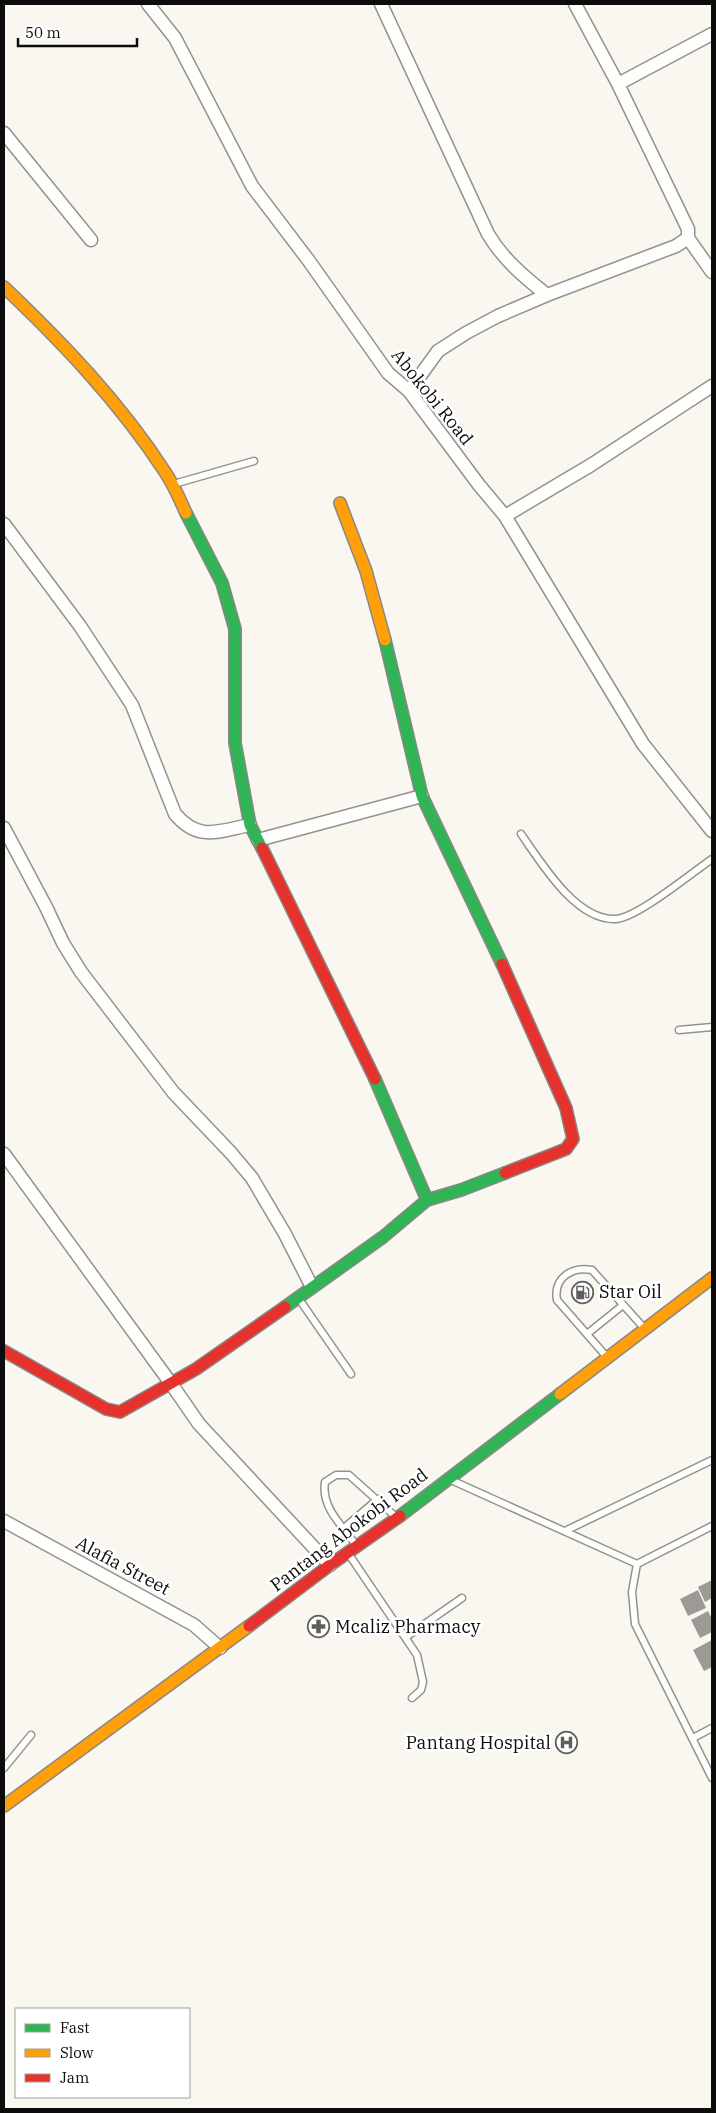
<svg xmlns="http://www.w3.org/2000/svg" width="716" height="2113" font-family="'IBM Plex Serif',serif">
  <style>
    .building { fill: #9d9a96 }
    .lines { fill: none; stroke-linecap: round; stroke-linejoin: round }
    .lane-casing { stroke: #93928f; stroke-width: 9 }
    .street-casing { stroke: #93928f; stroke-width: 15 }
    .fast-casing { stroke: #8a8885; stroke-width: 14 }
    .slow-casing { stroke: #8a8885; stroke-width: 14 }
    .jam-casing { stroke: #8a8885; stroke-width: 14 }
    .lane { stroke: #fefefd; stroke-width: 6 }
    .street { stroke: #fefefd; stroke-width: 12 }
    .fast { stroke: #30b455; stroke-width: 11 }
    .slow { stroke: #ff9f0a; stroke-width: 11 }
    .jam { stroke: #e5322d; stroke-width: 11 }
    .labels { text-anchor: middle; stroke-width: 5; stroke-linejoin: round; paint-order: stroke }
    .street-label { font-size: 18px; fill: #0c0c0c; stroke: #fff }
    .poi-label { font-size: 18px; fill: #0c0c0c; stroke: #fff; text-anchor: start }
  </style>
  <rect width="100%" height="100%" fill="#faf7f0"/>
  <path class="building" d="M712 1580V1598L705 1602 698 1587Z
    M698 1590 706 1608 688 1616 680 1599Z
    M708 1611 712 1619V1632L700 1638 691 1620Z
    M712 1640V1667L704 1671 693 1650Z"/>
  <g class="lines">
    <defs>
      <path id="lane" d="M174 484 254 461
        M521 834C541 862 575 920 615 919 636 919 693 872 712 859
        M679 1030 712 1027
        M299 1299 351 1374
        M587 1334 623 1305
        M606 1356 557 1300C553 1278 572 1266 592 1270L644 1328
        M451 1480 637 1564
        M344 1528 378 1499
        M565 1531 712 1460
        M356 1545C342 1525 321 1508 325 1482L336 1475H349L396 1517
        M348 1553 417 1655 423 1682 421 1690 412 1698
        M637 1564 632 1592 635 1624 712 1778
        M637 1564 712 1526
        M406 1637 462 1598
        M693 1738 712 1728
        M4 1768 31 1735"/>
      <path id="street" d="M148 4 175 38 252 186 309 261 388 373 409 391 479 485 505 516 643 744 712 831
        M381 4 488 234C503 259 524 277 547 295
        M575 4 618 84 688 229V238L712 272
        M618 84 712 34
        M4 133 91 240
        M409 391 438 351 466 333 498 316 547 295 676 246 688 238
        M505 516 591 465 712 386
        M4 524 80 626 132 705 175 814C199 842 218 831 250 825
        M4 828 46 907 63 943 81 972 173 1092 231 1153 252 1178 285 1234 312 1287
        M258 840 422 796
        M4 1154 172 1385 199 1424 330 1565
        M4 1521 194 1625 220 1648"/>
      <path id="fast" d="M186 513 222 583 235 629V743L250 825 262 848
        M385 640 422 796 502 964
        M375 1079 427 1200
        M285 1307 383 1237 427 1200 461 1190 505 1173
        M400 1516 560 1394"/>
      <path id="slow" d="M4 287C63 343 121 404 165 472 174 485 180 500 186 513
        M340 503 366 571 385 640
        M560 1394 712 1278
        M4 1806 249 1626"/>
      <path id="jam" d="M262 848 375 1079
        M502 964 566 1108 573 1139 566 1149 505 1173
        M4 1351 106 1409 120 1412 196 1369 285 1307
        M249 1626 330 1565 400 1516"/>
    </defs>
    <use href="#lane" class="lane-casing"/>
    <use href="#street" class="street-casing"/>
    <use href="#fast" class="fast-casing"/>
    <use href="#slow" class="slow-casing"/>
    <use href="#jam" class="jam-casing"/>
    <use href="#lane" class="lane"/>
    <use href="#street" class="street"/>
    <use href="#fast" class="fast"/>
    <use href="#slow" class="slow"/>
    <use href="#jam" class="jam"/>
  </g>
  <defs>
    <symbol id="fuel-ring" viewBox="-11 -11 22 22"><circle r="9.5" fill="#fff" stroke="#5f5e5c" stroke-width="1.5"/><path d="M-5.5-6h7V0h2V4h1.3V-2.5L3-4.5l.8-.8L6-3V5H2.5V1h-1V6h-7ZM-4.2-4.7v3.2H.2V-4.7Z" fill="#5f5e5c"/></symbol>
    <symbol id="pharmacy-ring" viewBox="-11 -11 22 22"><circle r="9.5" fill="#fff" stroke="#5f5e5c" stroke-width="1.5"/><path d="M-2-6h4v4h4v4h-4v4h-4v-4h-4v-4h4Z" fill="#5f5e5c"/></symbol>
    <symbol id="hospital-ring" viewBox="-11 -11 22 22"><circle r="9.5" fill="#fff" stroke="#5f5e5c" stroke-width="1.5"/><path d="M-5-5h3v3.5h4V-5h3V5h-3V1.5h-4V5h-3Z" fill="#5f5e5c"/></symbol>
  </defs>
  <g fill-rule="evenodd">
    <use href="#fuel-ring" x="570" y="1280" width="25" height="25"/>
    <use href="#pharmacy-ring" x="306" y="1614" width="25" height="25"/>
    <use href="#hospital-ring" x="554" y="1730" width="25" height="25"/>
  </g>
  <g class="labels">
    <g class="street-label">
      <text transform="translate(432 397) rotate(51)" y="6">Abokobi Road</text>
      <text transform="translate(349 1530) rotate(-37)" y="6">Pantang Abokobi Road</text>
      <text transform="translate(123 1566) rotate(28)" y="6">Alafia Street</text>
    </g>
    <g class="poi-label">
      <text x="599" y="1298">Star Oil</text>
      <text x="335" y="1633">Mcaliz Pharmacy</text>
      <text x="551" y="1749" text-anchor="end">Pantang Hospital</text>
    </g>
  </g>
  <rect width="716" height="2113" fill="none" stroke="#0c0c0c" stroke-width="10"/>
  <rect x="15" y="2008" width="175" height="90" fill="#ffffff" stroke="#9e9e9e"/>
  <rect x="25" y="2024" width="25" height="8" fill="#30b455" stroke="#9e9e9e"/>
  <text x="60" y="2033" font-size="15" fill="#0c0c0c">Fast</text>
  <rect x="25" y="2049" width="25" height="8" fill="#ff9f0a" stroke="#9e9e9e"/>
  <text x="60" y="2058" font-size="15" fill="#0c0c0c">Slow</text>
  <rect x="25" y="2074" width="25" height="8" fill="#e5322d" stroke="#9e9e9e"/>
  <text x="60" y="2083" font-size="15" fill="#0c0c0c">Jam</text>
  <path d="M18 38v8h119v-8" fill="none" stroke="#0c0c0c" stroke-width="2.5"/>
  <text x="25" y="38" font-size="15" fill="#0c0c0c" stroke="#ffffff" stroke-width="4" paint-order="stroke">50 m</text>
</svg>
